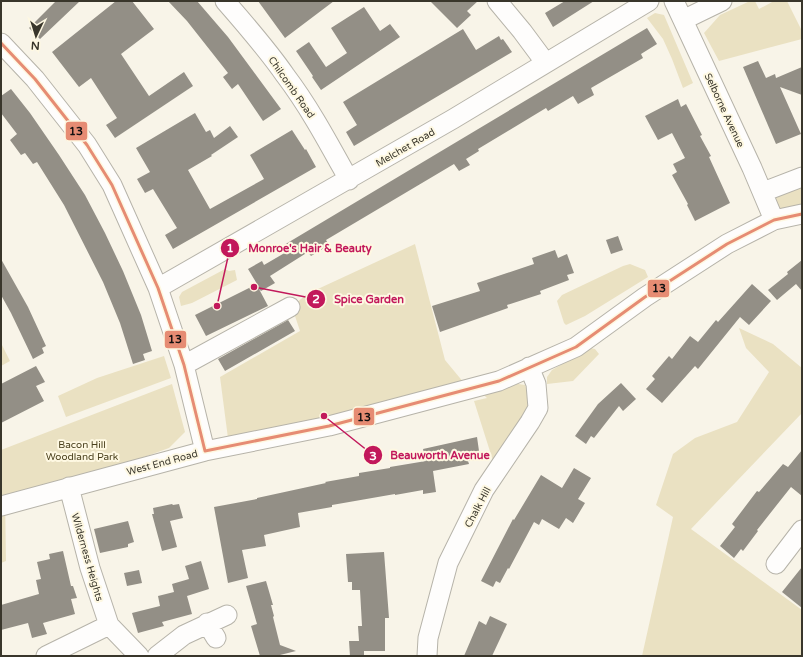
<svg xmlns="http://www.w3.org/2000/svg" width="803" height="657" font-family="'Varela Round',sans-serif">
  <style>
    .green { fill: #eae1c2 }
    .building { fill: #938f86 }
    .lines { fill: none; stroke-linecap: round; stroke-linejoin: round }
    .minor-casing { stroke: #b6b3a9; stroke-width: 21 }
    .minor { stroke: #fefdfc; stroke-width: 19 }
    .bus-1-casing { stroke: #fef8e2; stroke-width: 6 }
    .bus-1 { stroke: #e68c73; stroke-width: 3 }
    .labels { text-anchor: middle; stroke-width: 4; stroke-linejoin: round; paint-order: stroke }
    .street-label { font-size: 10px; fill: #39362b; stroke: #fef8e2 }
    .park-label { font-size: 10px; fill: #4a401d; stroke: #fef8e2 }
    .leader { fill: none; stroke: #c2185b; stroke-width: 1.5 }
    .callout-dot { fill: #c2185b; stroke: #fef8e2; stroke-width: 1.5 }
    .mark-label { font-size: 12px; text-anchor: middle; font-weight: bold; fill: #fff }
    .callout-label { font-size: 11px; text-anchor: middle; font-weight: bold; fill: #c2185b; stroke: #fef8e2; stroke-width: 4; stroke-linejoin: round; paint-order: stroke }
    .line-badge { stroke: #fef8e2; stroke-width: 1.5 }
    .pale-badge-label { font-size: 11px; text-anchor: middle; font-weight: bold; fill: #111 }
  </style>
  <rect width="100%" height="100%" fill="#f8f4e8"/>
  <path class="green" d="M750 1H755L759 9 774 1H787L802 31V39L719 61 704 33 720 15Z
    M655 13 664 15 693 83 683 88 672 59 663 39 647 18Z
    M802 177V214L774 220 763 192Z
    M415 244 445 360 469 389 229 446 220 377 300 331 295 316V304L307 294Z
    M630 264 645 270 648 277 585 316 566 325 564 323 557 301 562 295 623 266Z
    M225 269 229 271 235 270 237 280 192 303 181 306 179 297 182 292Z
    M739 328 773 344 802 368V413L691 529 802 610V656H642L673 517 656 505 673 454 695 438 737 422 769 372 746 348Z
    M1 343 10 361 1 366Z
    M590 348 595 349 599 354 573 381 547 384V377L552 370Z
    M164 356 171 378 66 417 58 396 97 378Z
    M499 381 525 385 532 405 494 464 474 401 487 398 475 387Z
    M172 384 185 432 169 448 78 481 5 498 6 561 1 563V450Z"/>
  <path class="building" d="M56 1H80L40 39 29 28Z
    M116 1H132L154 29 121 54 149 96 184 72 193 86 115 138 106 125 117 118 91 78 79 87 52 52Z
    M168 1H197L228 37 281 109 263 121 238 84 232 89 223 77 228 73 187 21Z
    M258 1H334L285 38Z
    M430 1H478L467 11 471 15 457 28Z
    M565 1H594L553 27 545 13Z
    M364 7 380 31 390 24 400 37 321 90 312 77 313 76 296 51 309 42 326 67 347 53 331 28Z
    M647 28 657 44 641 54 643 58 591 88 594 95 578 104 573 96 548 111 546 108 478 149 479 151 466 159 470 165 459 171 454 164 326 240 329 245 311 256 308 252 270 276 275 283 261 291 259 289 268 306 206 336 195 315 257 284 248 269 262 261 264 265 288 251 284 245Z
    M463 29 476 50 499 36 501 40 503 39 512 52 354 146 346 132 357 125 343 102Z
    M758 61 766 78 775 74 776 78 802 67V95L780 87 801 134 776 144 743 67Z
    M11 89 30 113 59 155 85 195 105 233 123 271 141 315 152 351 143 354 145 360 133 364 120 323 103 282 64 205 37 162 33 164 25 153 21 155 10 140 17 134 1 113V96Z
    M678 99 681 107 686 104 702 135 700 136 711 156 709 157 730 203 695 221 687 205 688 204 672 175 677 172 673 164 685 158 672 133 658 140 645 116Z
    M195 113 206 132 210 130 214 138 230 126 238 137 211 155 212 156 188 170 210 209 264 179 250 155 292 130 305 150 306 149 316 167 173 249 165 235 177 228 153 189 145 193 137 179 150 172 136 148Z
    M618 236 623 250 611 254 606 240Z
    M555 250 558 258 567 254 574 273 567 275 569 280 540 291 541 294 507 305 508 308 440 332 432 306 480 291 477 283 534 264 532 258Z
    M1 259 28 307 46 346 42 348 44 353 33 359 11 313 1 295Z
    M802 260V291L796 284 777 300 768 290 788 274 787 272Z
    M752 284 771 301 749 325 740 317 698 369 695 366 662 403 646 389 655 379 652 376 669 356 672 359 690 336 698 342 716 320 718 322Z
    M288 320 295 331 225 371 218 359Z
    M36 366 45 382 36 386 44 401 1 423V384Z
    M621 383 636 399 623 411 619 406 594 438 591 436 586 444 575 436 598 404Z
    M477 437 479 451 472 452 474 460 468 461 469 464 433 471 436 492 423 494V490L395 495V494L332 505V507L298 513 300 527 264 535 266 546 242 550 248 578 228 583 214 507 257 499V498L326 483 325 482 359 476V473L390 468V467L426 461 423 449Z
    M802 450V496L791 487 757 530 758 531 743 551 741 549 734 558 720 546 735 527 732 524 757 491 759 492 783 464 788 467Z
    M574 468 591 478 578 499 585 503 573 523 566 518 559 529 542 519 539 525 534 522 509 569 508 568 500 583 496 581 493 587 481 581 513 519 514 520 541 475 562 488Z
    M172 504 173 505 179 504 183 518 170 521 177 547 162 551 152 514H154L153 508Z
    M128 521 134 542 128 544V547L100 553 94 529Z
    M63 551 71 586H73L77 598 71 599 75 614 43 623 47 634 32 638 28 623 1 630V605L39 594 36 580 41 579 37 562 50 559 49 554Z
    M384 552 389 618H385V651H364V656H350L349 641H359L358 626H362L360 590H352V582H348L346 554Z
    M201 561 209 589 187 596 192 614 162 622 164 626 138 633 132 613 160 606 158 596 174 592 172 584 189 579 185 566Z
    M802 567V608L782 592Z
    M139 570 142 583 127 586 124 573Z
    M266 581 273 605H271L274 616 273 617 280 645 296 651 276 656H260L251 626 257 624 246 586Z
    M490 616 507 624 492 656H464L479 621 486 625Z"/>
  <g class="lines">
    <defs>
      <path id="minor" d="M225 1C246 25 267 49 285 75 310 108 329 144 349 180
        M497 1 522 31 545 62
        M674 1 752 168 774 220
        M683 20 722 1
        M1 43 35 79 87 145 112 185 158 288 184 365 205 451
        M763 192 802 177
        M158 288 453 119 649 1
        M184 365 290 307
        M69 487 90 568 109 625 139 656
        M1 506 205 451 329 426 499 381 576 347 645 297 727 244 774 220 802 214
        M776 564 802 530
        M207 623 216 638
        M46 656 109 625
        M157 656 184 635 227 615
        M427 656 428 638 448 563 484 490 530 422 538 408 536 384 529 367"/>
    </defs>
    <use href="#minor" class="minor-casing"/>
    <use href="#minor" class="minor"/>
    <defs>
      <path id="bus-1" d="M1 43 35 79 87 145 112 185 158 288 184 365 205 451
        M205 451 329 426 499 381 576 347 645 297 727 244 774 220 802 214"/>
    </defs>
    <use href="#bus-1" class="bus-1-casing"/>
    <use href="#bus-1" class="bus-1"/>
  </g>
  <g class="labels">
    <g class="street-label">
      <text transform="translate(292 87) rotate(55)" y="4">Chilcomb Road</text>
      <text transform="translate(725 110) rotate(65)" y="4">Selborne Avenue</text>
      <text transform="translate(405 147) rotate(-30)" y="4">Melchet Road</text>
      <text transform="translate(162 462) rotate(-15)" y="4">West End Road</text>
      <text transform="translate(477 507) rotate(-62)" y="4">Chalk Hill</text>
      <text transform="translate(88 557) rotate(74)" y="4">Wilderness Heights</text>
    </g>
    <g class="park-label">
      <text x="82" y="448">Bacon Hill<tspan x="82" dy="12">Woodland Park</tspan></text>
    </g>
  </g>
  <path class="leader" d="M217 306L230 248M254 287L316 299M324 416L373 455"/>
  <g class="callout-dot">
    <circle cx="217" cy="306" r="4"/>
    <circle cx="254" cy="287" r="4"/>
    <circle cx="324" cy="416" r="4"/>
    <circle cx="230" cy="248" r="10"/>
    <circle cx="316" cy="299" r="10"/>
    <circle cx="373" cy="455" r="10"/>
  </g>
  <g class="mark-label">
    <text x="230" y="252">1</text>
    <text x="316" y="303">2</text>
    <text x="373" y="460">3</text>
  </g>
  <g class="callout-label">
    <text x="310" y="252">Monroe's Hair &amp; Beauty</text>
    <text x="369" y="303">Spice Garden</text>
    <text x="440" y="459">Beauworth Avenue</text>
  </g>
  <g class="line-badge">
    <rect x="65" y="121" width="23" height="20" rx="4" fill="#e68c73"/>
    <rect x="647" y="279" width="23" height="19" rx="4" fill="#e68c73"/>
    <rect x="164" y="330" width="23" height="19" rx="4" fill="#e68c73"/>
    <rect x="353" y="407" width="22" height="19" rx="4" fill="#e68c73"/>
  </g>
  <g class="pale-badge-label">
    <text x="76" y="135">13</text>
    <text x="659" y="292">13</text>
    <text x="175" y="343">13</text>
    <text x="364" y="421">13</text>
  </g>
  <rect width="803" height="657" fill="none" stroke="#39362b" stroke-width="4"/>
  <g transform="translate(36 36) rotate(184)" stroke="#fef8e2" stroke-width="3" paint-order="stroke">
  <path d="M0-3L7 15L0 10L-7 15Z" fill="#39362b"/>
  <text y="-6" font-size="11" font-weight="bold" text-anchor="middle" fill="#39362b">N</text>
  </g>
</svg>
